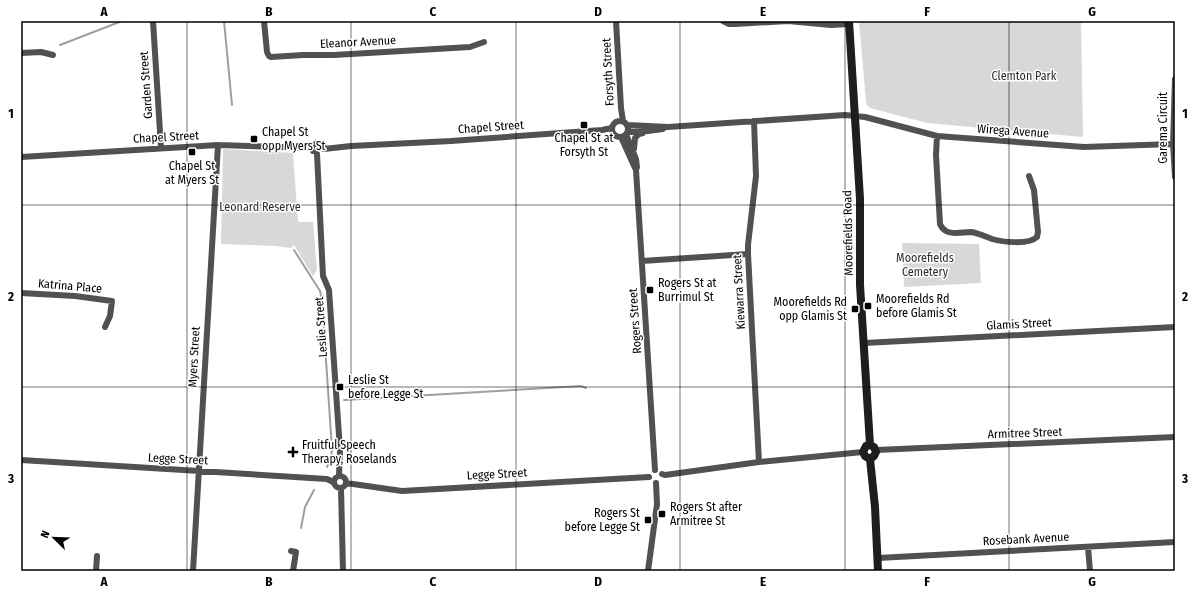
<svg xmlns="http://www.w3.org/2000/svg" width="1196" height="592" font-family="'Fira Sans Condensed',sans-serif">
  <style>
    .green { fill: #d8d8d8 }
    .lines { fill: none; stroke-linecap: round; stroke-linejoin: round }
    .stream { stroke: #9f9f9f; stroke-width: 2 }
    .minor { stroke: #515151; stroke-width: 6 }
    .secondary { stroke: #1e1e1e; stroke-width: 8 }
    .grid { fill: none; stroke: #000; stroke-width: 1; stroke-opacity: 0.55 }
    .poi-dot { fill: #000; stroke: #fff; stroke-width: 1.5 }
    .labels { text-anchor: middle; stroke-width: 3; stroke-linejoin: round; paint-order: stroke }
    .street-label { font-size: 12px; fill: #000; stroke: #fff }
    .park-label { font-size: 12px; fill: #2f2f2f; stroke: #fff }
    .poi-label { font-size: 12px; fill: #000; stroke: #fff; text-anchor: start }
    .neatline { fill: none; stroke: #000; stroke-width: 1.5 }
    .grid-label { font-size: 13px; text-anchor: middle; font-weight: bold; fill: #000 }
  </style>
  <rect width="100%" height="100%" fill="#fff"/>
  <path class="green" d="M859 21H1081L1083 137 927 123 870 108 867 105 866 102Z
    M223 149 293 153 298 222H313L317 270 313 276 294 245 291 248 276 246 221 244Z
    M902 243 979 244 981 283 904 287Z"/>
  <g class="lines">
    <path class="stream" d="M224 21 232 105
      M60 45 122 21
      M294 250 320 291 322 301 332 449 331 458 327 467
      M344 400 581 386 586 388
      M301 528 305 507 314 490"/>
    <path class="minor" d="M153 21 161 148
      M264 21 267 52 269 56 271 57 303 55H334L470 47 484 42
      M616 21 621 108 623 121
      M723 21 729 24H735L788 21 831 25 849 24
      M21 53 41 52 53 55
      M1175 79 1173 144 1175 177
      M612 129a8 8 0 1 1 16 0a8 8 0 1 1-16 0Z
      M754 121 756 176 748 245V254L759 462
      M628 125 668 127 845 115 865 117 937 136 1084 147 1173 144
      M628 132 648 131 663 129
      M626 134 636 159 637 167 636 170 655 470
      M937 136 936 155 940 224C941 227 943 229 946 231 953 235 963 232 971 232 978 233 984 236 992 239 1002 242 1029 245 1037 237L1038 232 1034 190 1029 176
      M621 137 635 168
      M324 149 351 146 451 141 602 130 612 128
      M634 149 635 138 639 134 643 133
      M313 151V146L317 143 323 145 324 149
      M317 154 323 276 329 290 340 450 339 476
      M21 157 218 145 312 148
      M642 261 748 254
      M21 293 75 296 112 301 110 316 105 327
      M864 343 1175 327
      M876 450 1175 437
      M21 460 327 479 333 482
      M662 474 665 475 759 462 863 452
      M334 482a6 6 0 1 1 12 0a6 6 0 1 1-12 0Z
      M346 483 402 491 649 477
      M341 489 343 571
      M1088 547 1090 571
      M291 551 296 552 293 571
      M878 558 1175 542
      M96 571 97 556
      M193 571 218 145
      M648 571 657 504 656 483"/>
    <path class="secondary" d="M849 21 860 199V285L870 445
      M870 459 875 507 878 571
      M870 459 865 456 863 452 866 446 870 445
      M870 459 874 456 876 452 874 447 870 445"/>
  </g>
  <path class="grid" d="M187 21V571M351 21V571M516 21V571M680 21V571M845 21V571M1009 21V571M21 205H1175M21 387H1175"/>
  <g class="poi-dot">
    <rect x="580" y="121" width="8" height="8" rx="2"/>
    <rect x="250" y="135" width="8" height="8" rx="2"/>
    <rect x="188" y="148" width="8" height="8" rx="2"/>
    <rect x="646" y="286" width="8" height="8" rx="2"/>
    <rect x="864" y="302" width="8" height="8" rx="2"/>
    <rect x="851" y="305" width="8" height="8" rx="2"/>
    <rect x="336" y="383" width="8" height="8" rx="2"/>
    <path d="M291 446h4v4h4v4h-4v4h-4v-4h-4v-4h4z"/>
    <rect x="658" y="510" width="8" height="8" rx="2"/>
    <rect x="644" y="516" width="8" height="8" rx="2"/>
  </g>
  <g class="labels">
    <g class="street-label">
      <text transform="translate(358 42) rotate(-3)" y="4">Eleanor Avenue</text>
      <text transform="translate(608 72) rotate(-93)" y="4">Forsyth Street</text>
      <text transform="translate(146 85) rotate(-94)" y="4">Garden Street</text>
      <text transform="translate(491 127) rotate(-4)" y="4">Chapel Street</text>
      <text transform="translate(1163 128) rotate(-90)" y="4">Garema Circuit</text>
      <text transform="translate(1013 131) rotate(4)" y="4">Wirega Avenue</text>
      <text transform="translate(166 137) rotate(-3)" y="4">Chapel Street</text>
      <text transform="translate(848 233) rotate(-91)" y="4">Moorefields Road</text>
      <text transform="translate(70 286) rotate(5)" y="4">Katrina Place</text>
      <text transform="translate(739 292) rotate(-93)" y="4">Kiewarra Street</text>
      <text transform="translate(635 321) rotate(-94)" y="4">Rogers Street</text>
      <text transform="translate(1019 324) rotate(-3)" y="4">Glamis Street</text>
      <text transform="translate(321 327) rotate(-94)" y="4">Leslie Street</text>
      <text transform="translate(194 357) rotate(-87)" y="4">Myers Street</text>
      <text transform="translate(1025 433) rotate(-2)" y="4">Armitree Street</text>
      <text transform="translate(178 459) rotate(3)" y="4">Legge Street</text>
      <text transform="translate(497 474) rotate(-3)" y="4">Legge Street</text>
      <text transform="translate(1026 539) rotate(-3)" y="4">Rosebank Avenue</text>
    </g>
    <g class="park-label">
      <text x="1024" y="80">Clemton Park</text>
      <text x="260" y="211">Leonard Reserve</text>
      <text x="925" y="262">Moorefields<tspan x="925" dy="14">Cemetery</tspan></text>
    </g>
    <g class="poi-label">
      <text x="262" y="136">Chapel St<tspan x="262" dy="14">opp Myers St</tspan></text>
      <text x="584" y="142" text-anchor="middle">Chapel St at<tspan x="584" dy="14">Forsyth St</tspan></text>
      <text x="192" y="170" text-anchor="middle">Chapel St<tspan x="192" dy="14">at Myers St</tspan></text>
      <text x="658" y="287">Rogers St at<tspan x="658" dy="14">Burrimul St</tspan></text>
      <text x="876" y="303">Moorefields Rd<tspan x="876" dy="14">before Glamis St</tspan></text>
      <text x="847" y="306" text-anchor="end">Moorefields Rd<tspan x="847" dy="14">opp Glamis St</tspan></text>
      <text x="348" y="384">Leslie St<tspan x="348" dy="14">before Legge St</tspan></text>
      <text x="302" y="449">Fruitful Speech<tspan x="302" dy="14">Therapy, Roselands</tspan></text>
      <text x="670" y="511">Rogers St after<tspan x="670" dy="14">Armitree St</tspan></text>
      <text x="640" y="517" text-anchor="end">Rogers St<tspan x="640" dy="14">before Legge St</tspan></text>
    </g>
  </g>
  <rect width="1196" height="592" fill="none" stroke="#ffffff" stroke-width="44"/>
  <g transform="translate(54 538) rotate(293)" stroke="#ffffff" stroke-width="3" paint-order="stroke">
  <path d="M0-3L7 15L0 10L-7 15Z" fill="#000000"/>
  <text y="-6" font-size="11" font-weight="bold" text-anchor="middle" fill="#000000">N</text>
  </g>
  <rect x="22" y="22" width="1152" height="548" class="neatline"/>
  <g class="grid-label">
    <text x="104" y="16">A</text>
    <text x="269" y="16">B</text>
    <text x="433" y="16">C</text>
    <text x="598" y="16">D</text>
    <text x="763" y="16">E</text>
    <text x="927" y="16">F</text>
    <text x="1092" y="16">G</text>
    <text x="11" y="118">1</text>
    <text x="1185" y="118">1</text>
    <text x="11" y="301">2</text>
    <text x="1185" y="301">2</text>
    <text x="11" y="483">3</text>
    <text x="1185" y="483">3</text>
    <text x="104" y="586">A</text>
    <text x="269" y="586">B</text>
    <text x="433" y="586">C</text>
    <text x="598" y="586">D</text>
    <text x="763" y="586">E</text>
    <text x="927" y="586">F</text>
    <text x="1092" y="586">G</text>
  </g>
</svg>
